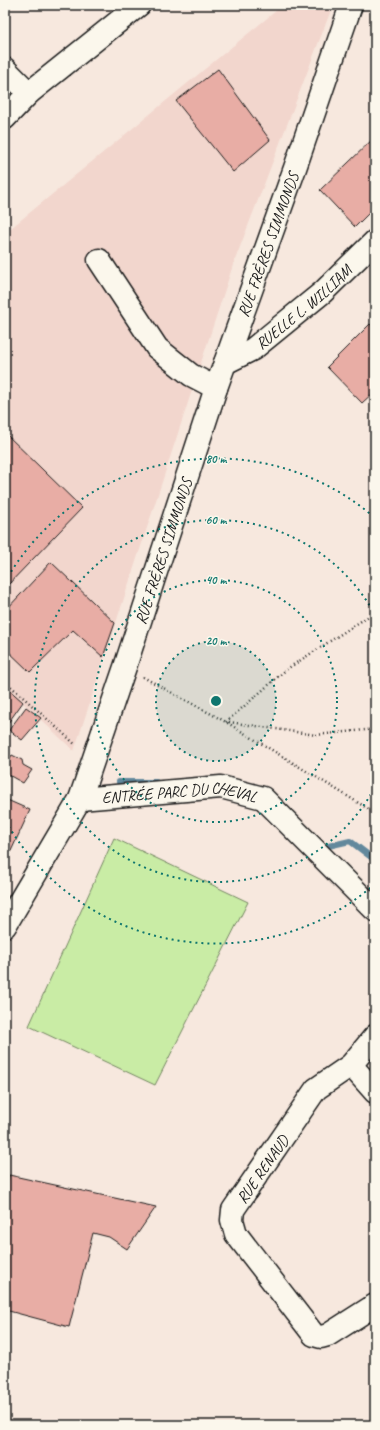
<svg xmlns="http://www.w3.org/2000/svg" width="380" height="1430" font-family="Caveat,sans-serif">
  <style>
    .built { fill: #f2d6cd }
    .green { fill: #c9eca5; stroke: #728460 }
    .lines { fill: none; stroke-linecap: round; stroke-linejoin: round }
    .stream { stroke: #62889c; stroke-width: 6 }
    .building { fill: #e8ada5; stroke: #1c1c1c }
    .minor-casing { stroke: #1c1c1c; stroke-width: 25 }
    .path { stroke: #1c1c1c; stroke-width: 2.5; stroke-dasharray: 1 3; stroke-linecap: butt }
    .minor { stroke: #fbf7ec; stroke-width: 22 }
    .ring { fill: none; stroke: #0f766e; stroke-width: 2; stroke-dasharray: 2 4 }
    .labels { text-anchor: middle; stroke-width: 3; stroke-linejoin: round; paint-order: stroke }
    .street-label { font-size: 16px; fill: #1c1c1c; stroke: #fbf7ec }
    .centre { fill: #0f766e; stroke: #fbf7ec; stroke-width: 2 }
    .ring-label { font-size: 12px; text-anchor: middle; font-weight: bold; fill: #0f766e; stroke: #fbf7ec; stroke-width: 3; stroke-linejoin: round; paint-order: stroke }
  </style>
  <rect width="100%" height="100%" fill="#f7e8de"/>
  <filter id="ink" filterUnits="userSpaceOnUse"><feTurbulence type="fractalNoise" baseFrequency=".025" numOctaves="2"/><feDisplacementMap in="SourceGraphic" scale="8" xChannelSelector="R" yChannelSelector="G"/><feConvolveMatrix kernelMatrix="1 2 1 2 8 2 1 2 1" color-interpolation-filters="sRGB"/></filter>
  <g filter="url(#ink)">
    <path class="built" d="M283 5H333L233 265 74 751 5 686V233Z"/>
    <path class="green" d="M114 838 248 902 155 1085 29 1026Z"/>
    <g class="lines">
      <path class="stream" d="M119 782H156
        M321 844 324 847 350 841 375 860"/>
    </g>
    <path class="building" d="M218 69 270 140 233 172 176 101Z
      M375 137V207L355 227 320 190Z
      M370 324 375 329V391L362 403 327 367Z
      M5 433 82 508 5 588Z
      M51 562 115 623 103 657 73 630 30 672 5 648V611Z
      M6 687 23 702 8 723 5 730V689Z
      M26 707 41 718 22 740 9 730Z
      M12 755 22 760 23 765 32 770 23 783 5 773V765Z
      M5 799 30 810 5 864Z
      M9 1175 156 1207 127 1249 109 1237 93 1233 69 1327 5 1310V1191Z"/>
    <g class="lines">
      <defs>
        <g id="minor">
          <path d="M5 69 29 93"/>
          <path d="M5 118 29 93 139 5"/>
          <path d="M99 260 157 348 191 375 216 388"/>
          <path id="s1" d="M225 363 253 349 323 292 375 241"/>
          <path id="s2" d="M80 799 221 787 263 798 375 910"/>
          <path id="s3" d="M5 926 80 799 125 667 216 388 295 168 351 5"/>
          <path d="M375 1036 351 1065 316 1089 233 1210 232 1220 236 1234 314 1335 321 1337 328 1335 375 1305"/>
          <path d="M351 1065 375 1092"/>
        </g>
      </defs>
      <use href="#minor" class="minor-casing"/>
      <path class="path" d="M143 677 226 722 375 813
        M5 681 76 745
        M226 722 287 669 375 612
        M229 722 316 735 375 729"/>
      <use href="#minor" class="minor"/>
    </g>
  </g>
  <circle cx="216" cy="701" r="60" fill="#0f766e" fill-opacity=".12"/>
  <g class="ring">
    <circle cx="216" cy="701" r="60"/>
    <circle cx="216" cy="701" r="121"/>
    <path d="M374 789A181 181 0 1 1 374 613"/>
    <path d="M375 884A242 242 0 0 1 5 820M5 582A242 242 0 0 1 375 518"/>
  </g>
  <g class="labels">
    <g class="street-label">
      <text dy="6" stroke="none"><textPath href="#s3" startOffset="733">RUE FRÈRES SIMMONDS</textPath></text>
      <text dy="6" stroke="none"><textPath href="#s1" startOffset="97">RUELLE L. WILLIAM</textPath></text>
      <text dy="6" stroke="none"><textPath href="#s3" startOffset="409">RUE FRÈRES SIMMONDS</textPath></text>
      <text dy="6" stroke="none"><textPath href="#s2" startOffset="100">ENTRÉE PARC DU CHEVAL</textPath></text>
      <text transform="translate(262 1169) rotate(-55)" y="6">RUE RENAUD</text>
    </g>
  </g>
  <circle cx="216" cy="701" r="6" class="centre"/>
  <g class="ring-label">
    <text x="216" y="463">80 m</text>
    <text x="216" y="524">60 m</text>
    <text x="216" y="584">40 m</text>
    <text x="216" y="645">20 m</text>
  </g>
  <rect width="380" height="1430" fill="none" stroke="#fbf7ec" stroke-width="20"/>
  <rect x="10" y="10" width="360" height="1410" fill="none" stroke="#1c1c1c" stroke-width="1.5" filter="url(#ink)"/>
</svg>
